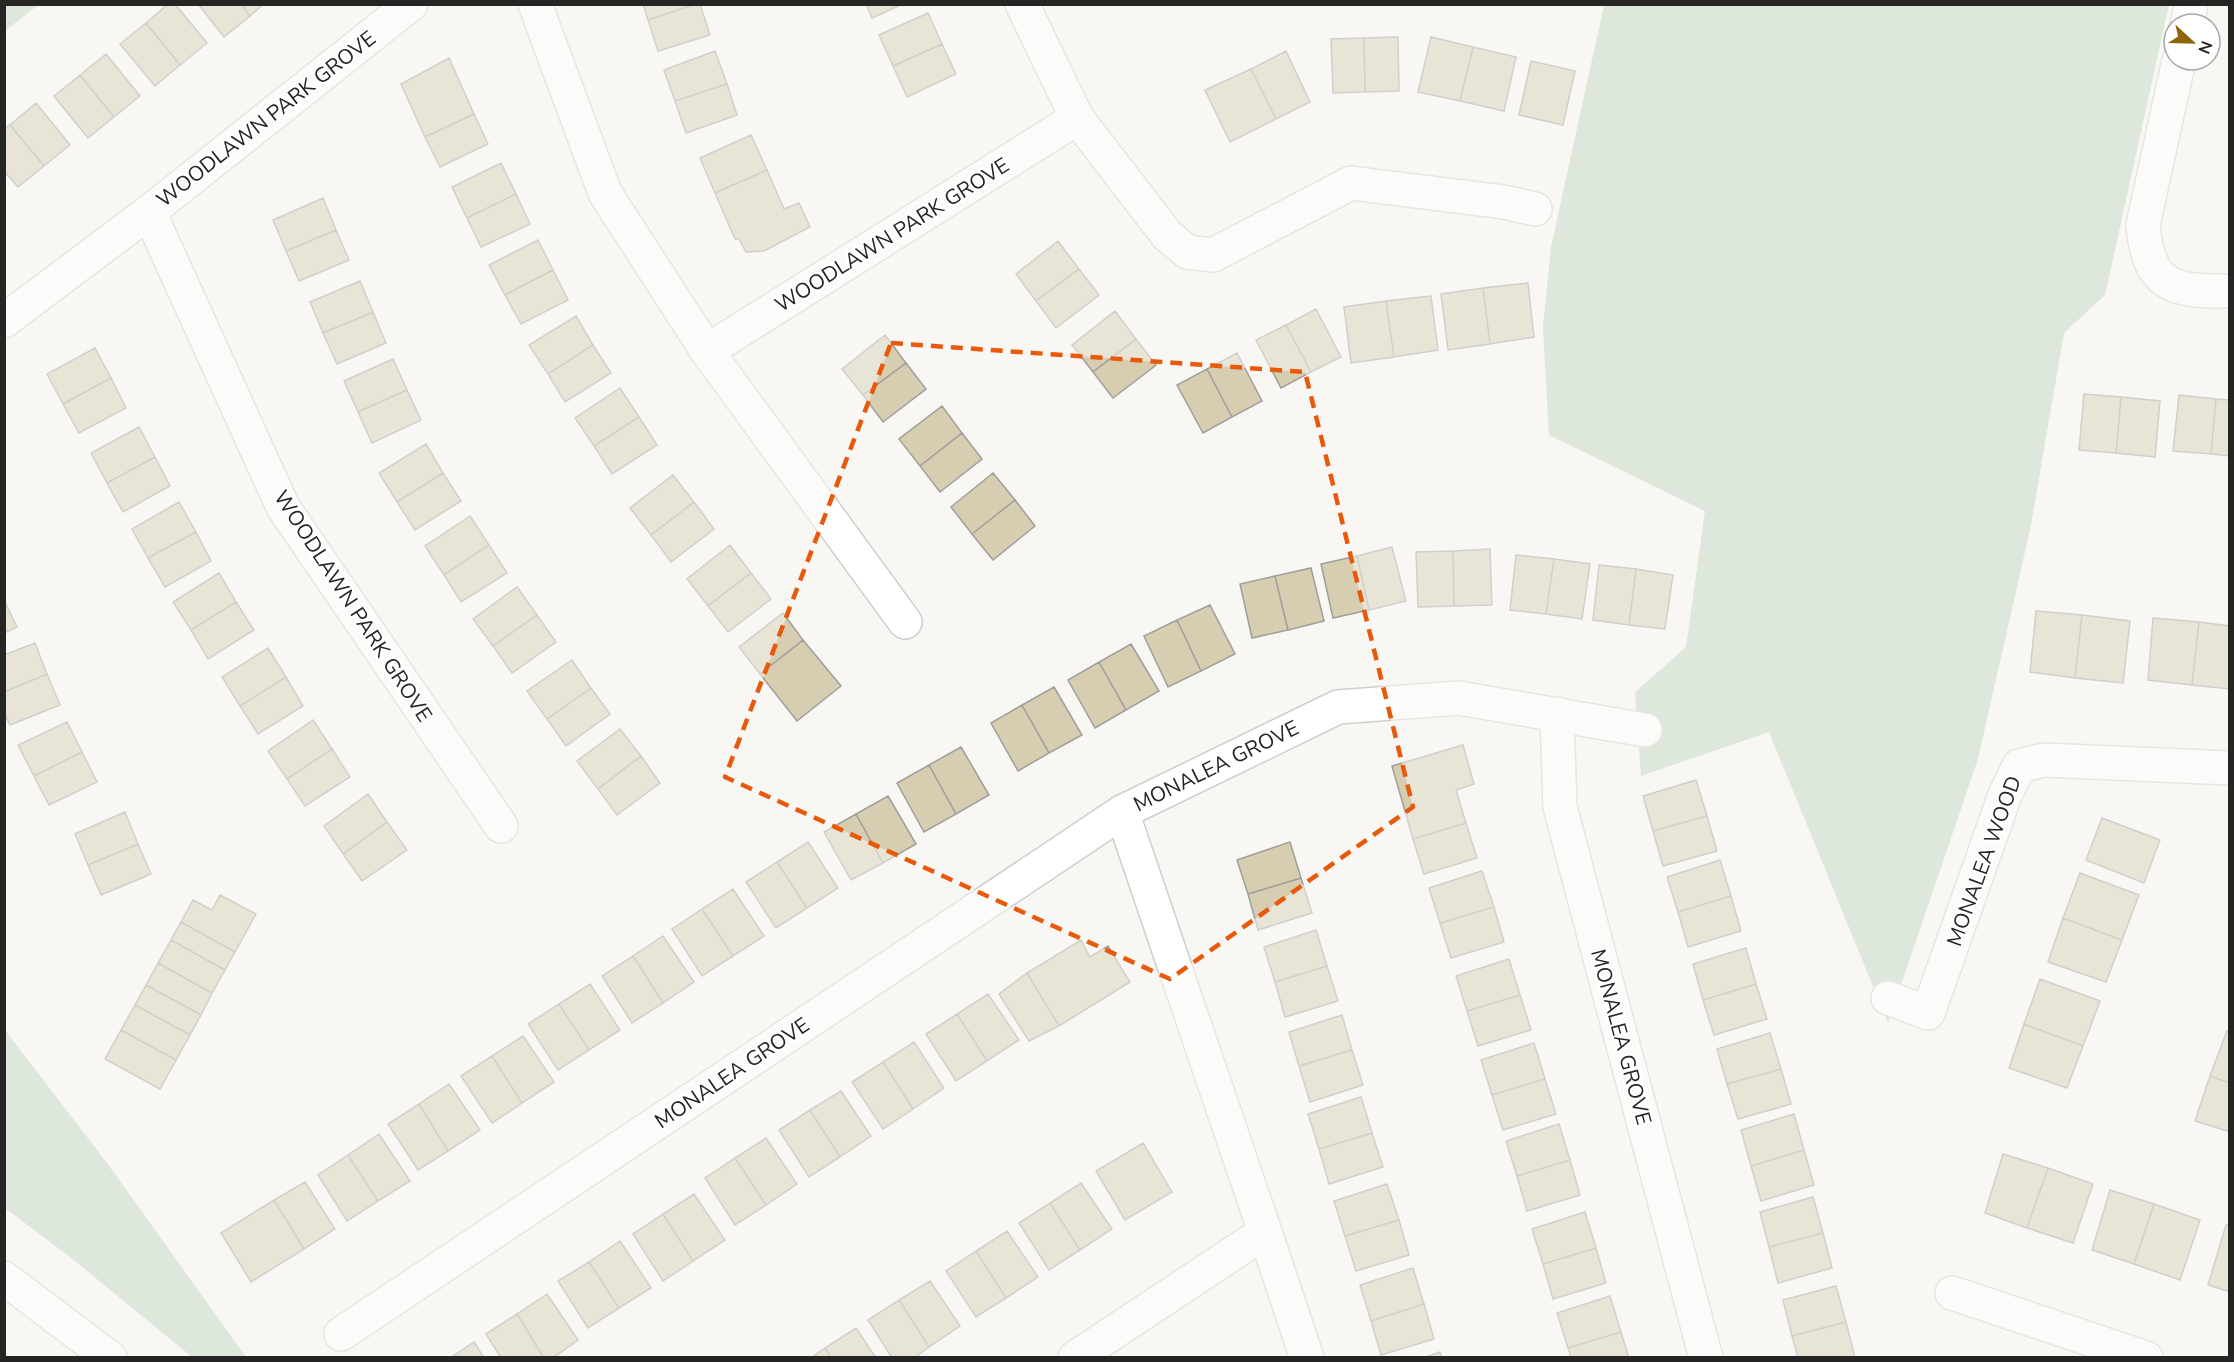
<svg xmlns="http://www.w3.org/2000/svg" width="2234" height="1362" font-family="'Nunito Sans',sans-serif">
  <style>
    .green { fill: #bed3bd }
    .building { fill: #d7ceb1; stroke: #9f9e9b; stroke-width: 1.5 }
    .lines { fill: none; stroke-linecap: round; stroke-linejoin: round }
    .minor-casing { stroke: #d0cecb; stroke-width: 36 }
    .tertiary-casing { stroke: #d0cecb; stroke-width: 36 }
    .minor { stroke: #fff; stroke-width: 33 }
    .tertiary { stroke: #fff; stroke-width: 33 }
    .marked { fill: none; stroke: #e8590c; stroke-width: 4.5; stroke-dasharray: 12 8; stroke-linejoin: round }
    .labels { text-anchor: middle; stroke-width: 4.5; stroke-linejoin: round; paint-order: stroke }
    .street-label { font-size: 21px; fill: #252523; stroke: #fff }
  </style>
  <rect width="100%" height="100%" fill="#f8f7f4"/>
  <path class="green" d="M5 4H38V5L5 31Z
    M1604 5H2169L2105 295 2064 333 2031 525 1978 759 1888 1023 1769 732 1641 776 1635 692 1686 647 1705 511 1549 435 1543 327 1551 247Z
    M5 1030 107 1163 246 1357H192L70 1257 5 1208Z"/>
  <path class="building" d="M168 4H175L207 43 180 65 146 23Z
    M198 4H241L250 16 224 37Z
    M241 4H264L250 16Z
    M643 4H695L648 20Z
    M695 4H700L710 35 658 51 648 20Z
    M866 4H903L872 18Z
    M928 13 942 44 893 66 879 35Z
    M146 23 180 65 155 86 120 44Z
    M1398 37 1399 91 1365 92 1364 38Z
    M1431 37 1473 47 1460 101 1418 92Z
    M1364 38 1365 92 1333 93 1331 39Z
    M942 44 956 74 907 97 893 66Z
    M1473 47 1516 57 1504 111 1460 101Z
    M715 51 727 84 675 101 664 70Z
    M1286 51 1310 102 1276 119 1251 69Z
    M106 54 140 96 114 117 80 75Z
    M449 58 474 114 425 137 401 84Z
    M1531 61 1575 71 1563 125 1519 115Z
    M1251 69 1276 119 1230 142 1205 90Z
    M80 75 114 117 88 138 54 96Z
    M727 84 737 115 686 133 675 101Z
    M36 103 70 145 44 166 10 125Z
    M474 114 488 144 440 167 425 137Z
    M10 125 44 166 18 187 4 171V129Z
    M751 135 767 170 715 193 700 158Z
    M501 163 516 194 467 218 452 187Z
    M767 170 784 209 799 203 810 227 764 251 746 252 739 239H735L715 193Z
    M516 194 530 224 481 247 467 218Z
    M323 198 336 230 286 251 273 220Z
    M336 230 349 260 299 281 286 251Z
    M538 240 553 270 505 295 489 265Z
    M1058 241 1079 269 1036 301 1016 274Z
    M1079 269 1099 295 1056 328 1036 301Z
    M553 270 568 300 521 324 505 295Z
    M360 281 373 312 323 333 310 302Z
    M1528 283 1534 337 1490 344 1483 288Z
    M1483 288 1490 344 1448 350 1441 294Z
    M1431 296 1438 350 1394 357 1386 301Z
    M1386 301 1394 357 1351 363 1344 307Z
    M1316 309 1341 357 1311 372 1286 325Z
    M1115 311 1136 339 1093 372 1072 345Z
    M373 312 386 343 337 364 323 333Z
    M576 316 593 345 548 374 529 345Z
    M1286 325 1311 372 1281 388 1256 340Z
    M885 335 906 363 863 395 842 369Z
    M1136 339 1156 365 1113 398 1093 372Z
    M593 345 611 373 565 402 548 374Z
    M95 348 111 378 63 404 47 374Z
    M1237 353 1262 401 1232 417 1207 369Z
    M393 359 407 390 358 412 344 381Z
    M906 363 926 389 883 422 863 395Z
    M1207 369 1232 417 1203 433 1177 385Z
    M111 378 126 408 79 433 63 404Z
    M620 388 639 417 594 446 575 418Z
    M407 390 421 420 372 443 358 412Z
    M2084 394 2121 397 2116 453 2079 450Z
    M2179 395 2216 399 2211 454 2173 451Z
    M2121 397 2160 401 2155 457 2116 453Z
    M2216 399 2230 400V456L2211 454Z
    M942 406 962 433 920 466 899 439Z
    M639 417 657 445 612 474 594 446Z
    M139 427 155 457 107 483 91 453Z
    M962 433 982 459 940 492 920 466Z
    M426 444 443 473 397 502 379 473Z
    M155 457 170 486 123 512 107 483Z
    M443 473 461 501 415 530 397 502Z
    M993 473 1015 500 972 534 951 507Z
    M673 475 694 502 651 535 630 508Z
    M1015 500 1035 526 993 560 972 534Z
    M179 502 196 532 148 558 132 529Z
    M694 502 714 529 671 562 651 535Z
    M470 516 489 545 444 575 425 546Z
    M196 532 211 561 165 587 148 558Z
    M489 545 507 573 461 602 444 575Z
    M730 545 751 573 708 606 687 579Z
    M1392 547 1406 601 1369 610 1357 556Z
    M1490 549 1492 605 1454 606 1453 551Z
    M1453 551 1454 606 1418 607 1416 552Z
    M1516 555 1554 559 1546 614 1510 610Z
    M1357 556 1369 610 1333 618 1321 564Z
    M1554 559 1590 564 1582 619 1546 614Z
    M1599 565 1636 569 1629 625 1593 620Z
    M1311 568 1324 621 1288 630 1275 576Z
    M1636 569 1673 575 1665 629 1629 625Z
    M219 573 236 602 191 630 173 602Z
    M751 573 771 599 728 632 708 606Z
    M1275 576 1288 630 1252 638 1240 584Z
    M517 587 537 615 493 646 473 619Z
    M4 600 17 627 4 633Z
    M236 602 254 630 208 659 191 630Z
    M1210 605 1235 654 1201 671 1177 620Z
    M2036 611 2082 615 2075 678 2030 672Z
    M783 613 803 640 760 674 739 647Z
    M537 615 556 642 512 673 493 646Z
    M2082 615 2130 621 2123 683 2075 678Z
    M2153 618 2199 622 2192 685 2148 680Z
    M1177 620 1201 671 1168 687 1144 636Z
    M2199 622 2230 626V689L2192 685Z
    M803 640 841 686 797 721 760 674Z
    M35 643 47 674 4 692V655Z
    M1131 644 1159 691 1126 710 1099 662Z
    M268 648 286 677 240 706 222 677Z
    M572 660 591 688 547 719 527 691Z
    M1099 662 1126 710 1095 728 1068 680Z
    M47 674 60 705 10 725 4 712V692Z
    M286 677 303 706 258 734 240 706Z
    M1054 687 1082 735 1049 753 1022 705Z
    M591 688 610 714 566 746 547 719Z
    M1022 705 1049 753 1018 771 991 723Z
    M313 720 332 749 287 779 268 751Z
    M67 722 82 752 34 776 18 745Z
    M620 729 641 756 598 789 577 761Z
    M1463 745 1474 784 1456 790 1466 823 1413 839 1392 766Z
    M961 747 989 795 956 814 929 765Z
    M332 749 350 777 305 806 287 779Z
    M82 752 97 782 49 805 34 776Z
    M641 756 660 783 617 815 598 789Z
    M929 765 956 814 924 832 897 783Z
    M1696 780 1707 816 1653 831 1643 796Z
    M368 794 387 822 343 854 324 826Z
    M888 796 916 844 883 863 856 814Z
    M125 812 138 844 88 865 75 834Z
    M856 814 883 863 851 880 824 832Z
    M1707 816 1717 851 1663 866 1653 831Z
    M2102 818 2160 840 2144 883 2086 860Z
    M387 822 407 850 362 881 343 854Z
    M1466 823 1477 858 1424 874 1413 839Z
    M808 842 838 888 807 908 777 862Z
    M1290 842 1301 878 1248 894 1237 860Z
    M138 844 151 874 101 895 88 865Z
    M1720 860 1731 896 1678 912 1667 877Z
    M777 862 807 908 776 928 746 882Z
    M1482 871 1494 907 1440 923 1429 888Z
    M2080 873 2139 895 2122 940 2063 918Z
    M1301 878 1312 913 1258 930 1248 894Z
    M733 889 764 936 733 956 702 909Z
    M220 895 256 914 235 952 181 922 193 900 212 910Z
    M1731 896 1741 931 1688 947 1678 912Z
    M1494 907 1504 942 1451 958 1440 923Z
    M702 909 733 956 702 976 672 929Z
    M2063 918 2122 940 2106 982 2048 962Z
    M181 922 235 952 225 970 171 940Z
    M1316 930 1327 966 1275 982 1264 947Z
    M663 936 694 982 663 1003 633 956Z
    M171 940 225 970 212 993 158 963Z
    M1081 940 1090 957 1108 946 1130 982 1059 1026 1027 973Z
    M1746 948 1756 984 1703 1000 1693 964Z
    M633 956 663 1003 632 1023 602 976Z
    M1509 959 1520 995 1467 1011 1456 976Z
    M158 963 212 993 201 1015 146 985Z
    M1327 966 1338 1001 1285 1017 1275 982Z
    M1027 973 1059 1026 1029 1041 999 994Z
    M2040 979 2100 1001 2083 1046 2024 1024Z
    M590 984 620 1030 589 1050 559 1004Z
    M1756 984 1767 1019 1714 1035 1703 1000Z
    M146 985 201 1015 190 1035 135 1005Z
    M988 994 1019 1040 987 1061 957 1014Z
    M1520 995 1531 1030 1478 1046 1467 1011Z
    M559 1004 589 1050 558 1070 528 1024Z
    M135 1005 190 1035 176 1060 121 1030Z
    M957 1014 987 1061 956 1081 926 1034Z
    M1342 1015 1352 1050 1299 1066 1289 1032Z
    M2024 1024 2083 1046 2067 1088 2009 1068Z
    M121 1030 176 1060 160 1089 105 1059Z
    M2227 1031 2230 1032V1083L2210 1076Z
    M1770 1033 1781 1069 1727 1084 1717 1049Z
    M523 1036 554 1082 522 1103 492 1056Z
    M914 1042 944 1088 913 1109 883 1062Z
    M1534 1043 1545 1079 1492 1095 1481 1060Z
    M1352 1050 1363 1085 1310 1102 1299 1066Z
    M492 1056 522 1103 492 1123 461 1076Z
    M883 1062 913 1109 883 1129 852 1082Z
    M1781 1069 1791 1104 1738 1119 1727 1084Z
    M2210 1076 2230 1083V1132L2195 1121Z
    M1545 1079 1556 1114 1503 1130 1492 1095Z
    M449 1084 480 1130 448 1151 419 1104Z
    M841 1091 871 1136 840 1157 810 1110Z
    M1361 1097 1372 1133 1319 1149 1308 1114Z
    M419 1104 448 1151 418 1170 388 1124Z
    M810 1110 840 1157 809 1177 779 1130Z
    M1794 1114 1804 1150 1751 1166 1741 1130Z
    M1559 1124 1570 1160 1517 1176 1506 1141Z
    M1372 1133 1383 1167 1329 1184 1319 1149Z
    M379 1134 410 1181 378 1201 348 1155Z
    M766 1138 797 1184 766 1205 735 1158Z
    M1143 1143 1172 1192 1125 1220 1096 1171Z
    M1804 1150 1814 1185 1761 1201 1751 1166Z
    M2003 1154 2048 1168 2027 1228 1985 1213Z
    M348 1155 378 1201 347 1221 318 1175Z
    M735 1158 766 1205 735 1225 705 1178Z
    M1570 1160 1580 1195 1527 1211 1517 1176Z
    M2048 1168 2093 1184 2073 1243 2027 1228Z
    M305 1182 335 1229 304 1249 274 1200Z
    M1081 1183 1112 1229 1080 1250 1050 1203Z
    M1387 1184 1399 1220 1345 1236 1334 1201Z
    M2110 1190 2154 1204 2134 1264 2092 1250Z
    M694 1194 725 1240 693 1261 663 1214Z
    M1813 1197 1823 1233 1769 1247 1760 1212Z
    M274 1200 304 1249 251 1282 221 1233Z
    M1050 1203 1080 1250 1049 1270 1019 1223Z
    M2154 1204 2200 1220 2180 1280 2134 1264Z
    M1585 1212 1596 1248 1543 1264 1532 1229Z
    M663 1214 693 1261 663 1281 633 1234Z
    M1399 1220 1409 1255 1356 1271 1345 1236Z
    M2226 1225 2230 1226V1292L2208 1285Z
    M1007 1231 1038 1277 1006 1298 976 1251Z
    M1823 1233 1832 1268 1778 1283 1769 1247Z
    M620 1241 651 1288 619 1308 589 1262Z
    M1596 1248 1606 1283 1553 1299 1543 1264Z
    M976 1251 1006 1298 976 1317 946 1271Z
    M589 1262 619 1308 588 1328 558 1281Z
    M1413 1268 1424 1304 1371 1321 1360 1285Z
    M930 1281 960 1326 929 1347 899 1300Z
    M1836 1286 1846 1322 1792 1336 1783 1300Z
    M547 1294 578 1340 553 1358H544L517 1314Z
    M1610 1296 1621 1332 1568 1348 1557 1313Z
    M899 1300 929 1347 914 1358H892L868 1320Z
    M1424 1304 1434 1339 1381 1355 1371 1321Z
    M517 1314 544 1358H501L486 1334Z
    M1846 1322 1855 1357 1798 1358 1792 1336Z
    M856 1328 876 1358H831L825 1348Z
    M1621 1332 1629 1358H1571L1568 1348Z
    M474 1342 484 1358H450Z
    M825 1348 831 1358H811Z
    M1440 1352 1442 1358H1423Z"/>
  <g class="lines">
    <defs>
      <path id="minor" d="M535 4 605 193 707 351 1077 118 1022 4
        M2187 24 2191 4
        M2179 60 2143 225C2148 286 2172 292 2230 291
        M1077 118 1167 235 1187 252 1213 255 1351 183 1504 202 1535 209
        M149 212 283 507 501 826
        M4 321 149 212 411 4
        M707 351 905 622
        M1557 714 1560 807 1706 1358
        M1122 812 1338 707 1459 698 1645 730
        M1888 998 1928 1013 2005 795 2019 766 2044 760 2230 768
        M1265 1232 1307 1358
        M1952 1293 2146 1358
        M341 1334 1122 812 1265 1232 1075 1358"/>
      <path id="tertiary" d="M4 1278 110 1358"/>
    </defs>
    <use href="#minor" class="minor-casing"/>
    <use href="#tertiary" class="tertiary-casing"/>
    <use href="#minor" class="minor"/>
    <use href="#tertiary" class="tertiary"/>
  </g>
  <path d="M0 0H2234V1362H0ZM891 343 1305 372 1413 807 1170 979 725 777Z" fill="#f8f7f4" fill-opacity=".55" fill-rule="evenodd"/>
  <path class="marked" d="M891 343 1305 372 1413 807 1170 979 725 777Z"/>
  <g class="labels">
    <g class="street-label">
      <text transform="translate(266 119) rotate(-38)" y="7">WOODLAWN PARK GROVE</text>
      <text transform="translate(892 235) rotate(-32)" y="7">WOODLAWN PARK GROVE</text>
      <text transform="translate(353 606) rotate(57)" y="7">WOODLAWN PARK GROVE</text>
      <text transform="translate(1216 766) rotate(-26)" y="7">MONALEA GROVE</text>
      <text transform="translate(1984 861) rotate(-70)" y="7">MONALEA WOOD</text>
      <text transform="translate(1621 1037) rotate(75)" y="7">MONALEA GROVE</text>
      <text transform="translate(732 1073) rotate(-34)" y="7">MONALEA GROVE</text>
    </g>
  </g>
  <rect width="2234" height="1362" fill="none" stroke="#252523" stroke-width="12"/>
  <g transform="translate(2192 42) rotate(112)"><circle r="28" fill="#ffffff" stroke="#a8a8a7" stroke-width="1.5"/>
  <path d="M0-4.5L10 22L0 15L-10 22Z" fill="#8d6608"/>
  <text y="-9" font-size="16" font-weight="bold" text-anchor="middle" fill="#252523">N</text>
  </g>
</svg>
